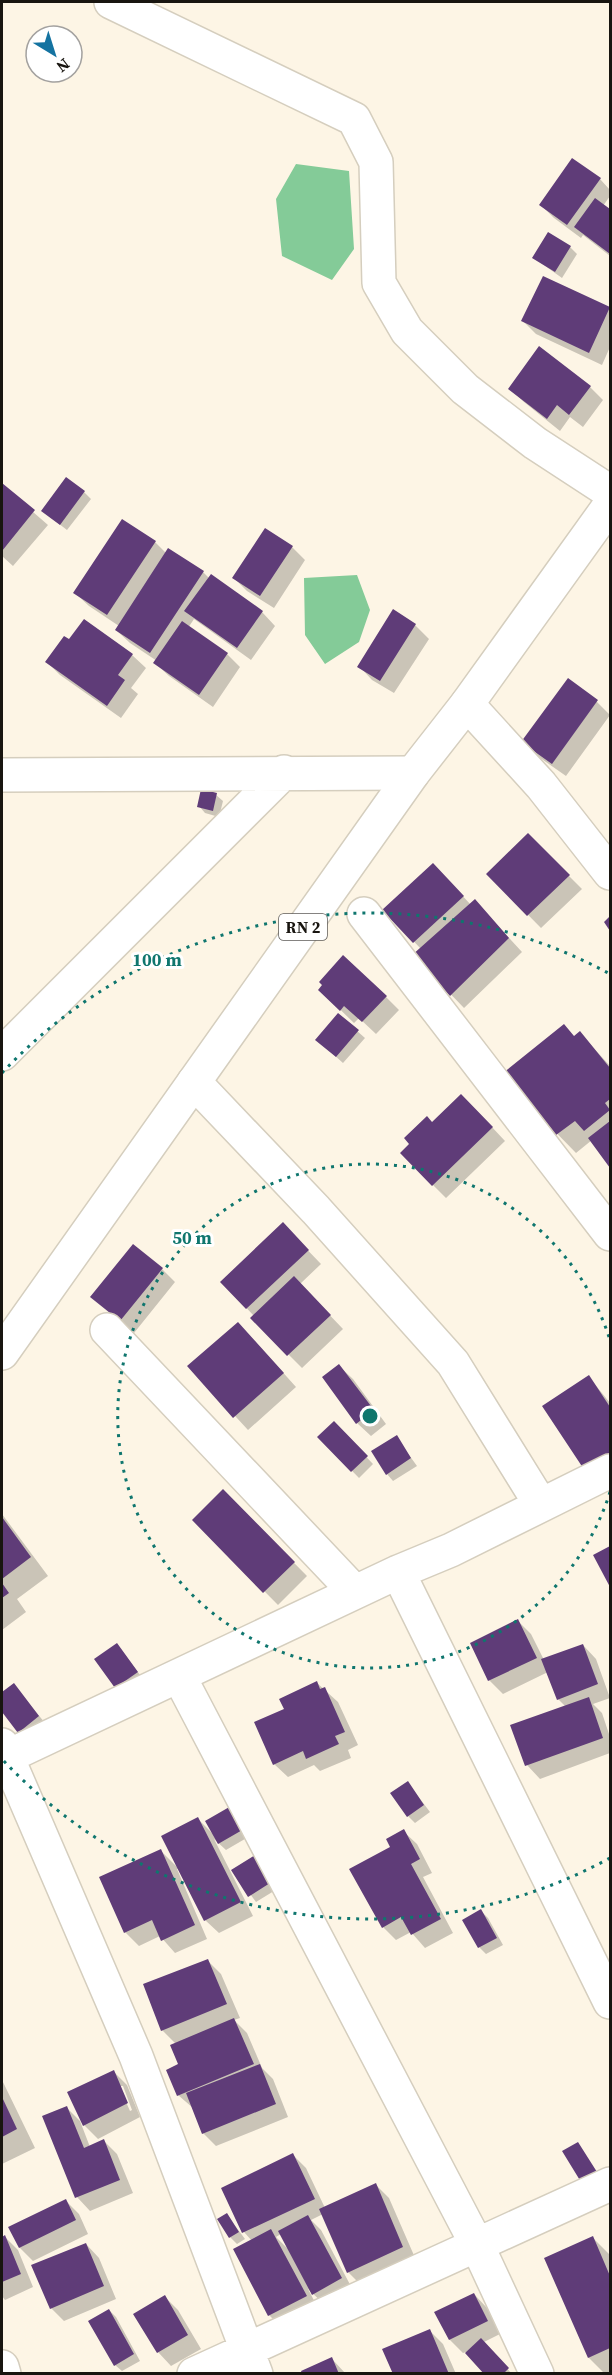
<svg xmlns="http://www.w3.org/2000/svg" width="612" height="2375" font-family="'Source Serif 4',serif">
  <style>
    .forest { fill: #84cb98 }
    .shadow { fill: #0003; fill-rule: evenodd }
    .building { fill: #5f3c78 }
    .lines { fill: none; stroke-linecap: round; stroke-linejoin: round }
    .minor-casing { stroke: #d5cebe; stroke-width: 36 }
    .trunk-casing { stroke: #d5cebe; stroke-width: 36 }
    .minor { stroke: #fff; stroke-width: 33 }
    .trunk { stroke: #fff; stroke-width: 33 }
    .ring { fill: none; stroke: #0f766e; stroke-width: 3; stroke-dasharray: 3 6 }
    .labels { text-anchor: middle; stroke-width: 6; stroke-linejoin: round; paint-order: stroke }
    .shield { fill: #fff; stroke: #5d5b58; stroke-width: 1.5 }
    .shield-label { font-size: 16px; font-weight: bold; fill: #181510 }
    .centre { fill: #0f766e; stroke: #fff; stroke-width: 3 }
    .ring-label { font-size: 18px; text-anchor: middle; font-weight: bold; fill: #0f766e; stroke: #fff; stroke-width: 6; stroke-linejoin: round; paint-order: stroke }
  </style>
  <rect width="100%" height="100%" fill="#fdf5e5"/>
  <path class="forest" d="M296 164 349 171 354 249 332 280 282 256 276 199Z
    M357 575 370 610 359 642 325 664 305 635 304 578Z"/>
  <path class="shadow" d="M600 179 610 190V196L603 206 610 211V256L583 235 581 238 554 218 541 205Z
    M570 247 577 254 562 278 534 258Z
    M609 308 610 347 602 365 536 334 523 321Z
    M590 387 603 400 583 427 570 417 560 431 524 402 510 389Z
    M2 485 48 525 13 566 2 556Z
    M84 492 91 499 67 530 50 517Z
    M155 542 166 553 203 572 209 578 262 612 275 626 251 660 194 619 188 628 227 654 240 667 213 707 169 676 155 663 157 661 130 643 116 630 119 626 89 606 75 593Z
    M292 547 305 560 274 608 247 591 234 578Z
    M393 611 415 625 429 639 394 693 372 680 359 666Z
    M84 621 132 655 146 668 131 688 138 694 121 718 60 675 47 662 69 641Z
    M568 680 597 702 610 715 566 776 536 755 523 742Z
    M216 795 223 801 219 817 205 813 199 806Z
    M528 835 582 889 541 928 488 874Z
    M446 878 471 905 475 901 522 952 464 1008 414 956 421 949 384 910Z
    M320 990 386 997 399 1010 376 1034 359 1018 354 1023Z
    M339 1015 365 1038 343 1063 324 1046Z
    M580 1033 610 1066V1166L592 1140 576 1153 536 1112 574 1037Z
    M475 1109 505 1141 446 1198 433 1185V1124Z
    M296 1238 321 1264 300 1284 343 1329 302 1368 252 1318 254 1316 222 1282Z
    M162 1269 175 1282 134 1333 92 1297Z
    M251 1337 296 1387 248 1430 189 1366Z
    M339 1366 353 1379 386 1424 371 1436 357 1423Z
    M589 1377 610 1403V1484Z
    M334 1423 373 1464 359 1478 319 1437Z
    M396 1437 417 1466 393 1481 387 1474Z
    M223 1491 307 1576 278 1605 194 1520Z
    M2 1514 48 1576 17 1599 26 1612 2 1630Z
    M518 1621 531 1634 544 1660 583 1645 596 1659 610 1698 593 1704 602 1713 610 1737V1753L540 1779 527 1765 566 1707 558 1699 548 1672 503 1694 489 1680 471 1644Z
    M123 1652 143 1679 116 1687Z
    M317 1683 338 1702 358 1745 348 1750 351 1758 320 1771 314 1765 288 1777 274 1764 286 1710Z
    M14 1685 45 1723 26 1738 2 1709V1694Z
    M408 1783 430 1812 415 1823 408 1816Z
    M198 1819 214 1835 207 1821 257 1832 226 1850 214 1839 253 1916 219 1933 205 1920 179 1868 177 1869 207 1939 175 1953 160 1936 139 1946 125 1932 101 1878 161 1851 178 1868Z
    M403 1831 417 1844 432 1873 423 1877 453 1933 425 1948 411 1932 396 1940 383 1927 392 1848Z
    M233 1871 287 1883 256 1902Z
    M481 1911 488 1918 503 1945 486 1954 479 1947 464 1921Z
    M208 1961 221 1974 240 2018 234 2020 247 2033 262 2068 273 2079 288 2117 216 2146 203 2133 193 2108 178 2095 180 2065 176 2044 162 2030Z
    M114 2072 127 2085 140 2117 98 2139 80 2121 90 2147 104 2141 117 2154 133 2193 90 2211 77 2197 67 2108 83 2124ZM119 2086H123L132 2110 130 2111Z
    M2 2080 35 2148 2 2164Z
    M293 2155 306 2168 325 2208 376 2185 389 2198 416 2260 361 2285 348 2272 323 2214 311 2220 321 2230 354 2292 327 2307 308 2289 319 2310 283 2329 269 2315 235 2250 252 2241 244 2232 223 2189ZM281 2234 287 2248 276 2237Z
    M66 2201 79 2214 88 2234 33 2261 20 2248 10 2228Z
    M227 2215 245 2239 237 2244 230 2237Z
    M5 2237 18 2250 33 2287 5 2300 2 2296V2238Z
    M593 2238 610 2255V2374H605L589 2358Z
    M86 2244 99 2258 116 2299 64 2321 51 2308Z
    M474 2294 487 2308 500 2334 484 2342 512 2374H486L466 2352 463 2353 450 2340 436 2313Z
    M165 2297 178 2310 201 2349 171 2366 158 2352Z
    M109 2310 116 2317 140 2361 122 2371 115 2365Z
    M429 2330 443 2344 456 2374H394Z
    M332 2359 346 2374H304Z"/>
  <path class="building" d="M572 158 601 178 567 225 539 205Z
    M595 198 610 209V254L574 227Z
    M548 232 571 246 555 272 532 258Z
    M543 276 610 307 589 353 521 321Z
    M539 346 591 386 569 415 557 405 547 419 508 389Z
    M66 477 85 491 60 525 41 511Z
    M2 483 35 510 2 551Z
    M122 519 156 541 107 615 73 593Z
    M265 528 293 546 260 596 232 578Z
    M168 548 204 571 150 653 115 630Z
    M211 574 263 611 237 648 184 611Z
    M393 609 416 624 380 681 357 667Z
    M84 619 133 654 118 675 125 680 107 706 45 662 64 636 69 639Z
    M182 621 228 653 199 695 153 663Z
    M568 678 598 700 552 764 521 742Z
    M201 789 217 793 213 811 197 807Z
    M528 833 570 875 527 916 486 874Z
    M433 863 464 896 413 943 382 910Z
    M475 899 509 938 450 996 411 956Z
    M610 916V931L604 922Z
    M343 955 387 996 362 1022 344 1006 340 1011 318 990 322 985 319 982Z
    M338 1013 359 1030 336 1057 315 1040Z
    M564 1024 574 1036 580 1031 610 1068V1099L605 1103 610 1110 584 1131 575 1121 556 1135 537 1111 535 1113 503 1073Z
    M461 1094 493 1127 432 1186 400 1153 409 1144 404 1138 427 1116 432 1122Z
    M610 1121V1168L588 1138Z
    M283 1222 309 1250 246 1309 220 1282Z
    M133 1244 163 1268 120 1321 90 1297Z
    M294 1276 331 1315 287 1356 250 1318Z
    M238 1322 284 1373 233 1418 187 1366Z
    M339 1364 374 1410 356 1424 322 1377Z
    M589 1375 610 1407V1462L589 1477 542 1406Z
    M334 1421 368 1456 351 1472 317 1437Z
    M397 1435 411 1458 386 1475 371 1451Z
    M223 1489 295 1562 263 1593 192 1520Z
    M2 1517 31 1557 2 1579Z
    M610 1546V1587L593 1555Z
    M2 1583 9 1593 2 1598Z
    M518 1619 537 1658 488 1681 470 1643Z
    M117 1643 138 1672 115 1688 94 1659Z
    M583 1644 598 1684 557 1700 541 1659Z
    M317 1681 320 1689 325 1687 345 1732 335 1736 339 1744 306 1759 303 1751 273 1765 254 1722 284 1709 279 1699Z
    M14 1683 39 1716 18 1733 2 1712V1692Z
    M589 1697 603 1738 525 1766 510 1725Z
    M408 1781 424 1805 407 1817 390 1793Z
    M238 1802 251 1825 218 1844 205 1821Z
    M198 1817 241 1902 204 1921 161 1836Z
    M404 1829 420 1859 411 1864 441 1919 411 1935 401 1917 382 1928 349 1869 390 1847 386 1839Z
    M161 1849 195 1925 161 1941 152 1920 124 1933 99 1877Z
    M265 1849 281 1876 248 1897 231 1870Z
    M481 1909 497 1938 478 1948 462 1920Z
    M208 1959 227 2004 161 2031 143 1984Z
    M234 2018 254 2064 177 2096 166 2070 178 2064 170 2045Z
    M260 2064 276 2104 202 2134 186 2093Z
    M114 2070 128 2103 83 2126 67 2092Z
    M2 2097 17 2129 2 2137Z
    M67 2106 84 2148 104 2139 120 2180 75 2198 42 2116Z
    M578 2142 597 2172 581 2182 562 2151Z
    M293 2153 315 2199 242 2233 221 2188Z
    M376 2183 403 2247 347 2273 319 2209Z
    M66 2199 76 2220 19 2248 8 2227Z
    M227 2213 239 2232 229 2238 217 2219Z
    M308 2215 342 2278 312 2295 278 2231Z
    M271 2229 307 2296 268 2316 233 2249Z
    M5 2235 21 2274 2 2282V2237Z
    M593 2236 610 2276V2348L588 2358 544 2258Z
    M86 2243 104 2286 50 2309 31 2265Z
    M474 2293 488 2321 449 2340 434 2312Z
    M165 2295 188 2335 157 2353 133 2314Z
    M109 2309 134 2354 114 2366 88 2321Z
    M430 2329 449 2374H393L382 2349Z
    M481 2338 509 2368 503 2374H484L465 2353Z
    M332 2357 339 2374H302L301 2371Z"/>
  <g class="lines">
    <defs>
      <path id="minor" d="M111 2 354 119 376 162 379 283 407 331 465 389 535 443 610 492
        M467 704 541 785 610 873
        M2 775 413 773
        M364 914 610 1234
        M2 1054 284 772
        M194 1082 316 1210 453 1363 541 1505
        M107 1330 355 1592
        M398 1572 610 2002
        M179 1676 477 2245 537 2374
        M2 1745 136 2056 256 2374
        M2 1759 398 1572 451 1550 610 1471
        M2 2367 4 2374
        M194 2374 610 2184"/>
      <path id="trunk" d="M2 1353 413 773 467 704 610 505"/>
    </defs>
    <use href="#minor" class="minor-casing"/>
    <use href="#trunk" class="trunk-casing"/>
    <use href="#minor" class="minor"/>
    <use href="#trunk" class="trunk"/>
  </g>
  <g class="ring">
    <path d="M610 1492A252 252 0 1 1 610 1340"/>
    <path d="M610 1858A503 503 0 0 1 2 1759M2 1073A503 503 0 0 1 610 974"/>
  </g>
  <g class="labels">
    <rect class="shield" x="279" y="914" width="48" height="26" rx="4.5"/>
    <g class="shield-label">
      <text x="303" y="933">RN 2</text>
    </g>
  </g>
  <circle cx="370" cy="1416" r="9" class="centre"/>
  <g class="ring-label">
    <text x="157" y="966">100 m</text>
    <text x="192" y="1244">50 m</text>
  </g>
  <rect width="612" height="2375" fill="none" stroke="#181510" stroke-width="6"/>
  <g transform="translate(54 54) rotate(142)"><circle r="28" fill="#ffffff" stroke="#a3a19f" stroke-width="1.5"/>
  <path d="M0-4.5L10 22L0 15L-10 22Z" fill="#1473a1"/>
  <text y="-9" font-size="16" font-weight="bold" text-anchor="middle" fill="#181510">N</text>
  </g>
</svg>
